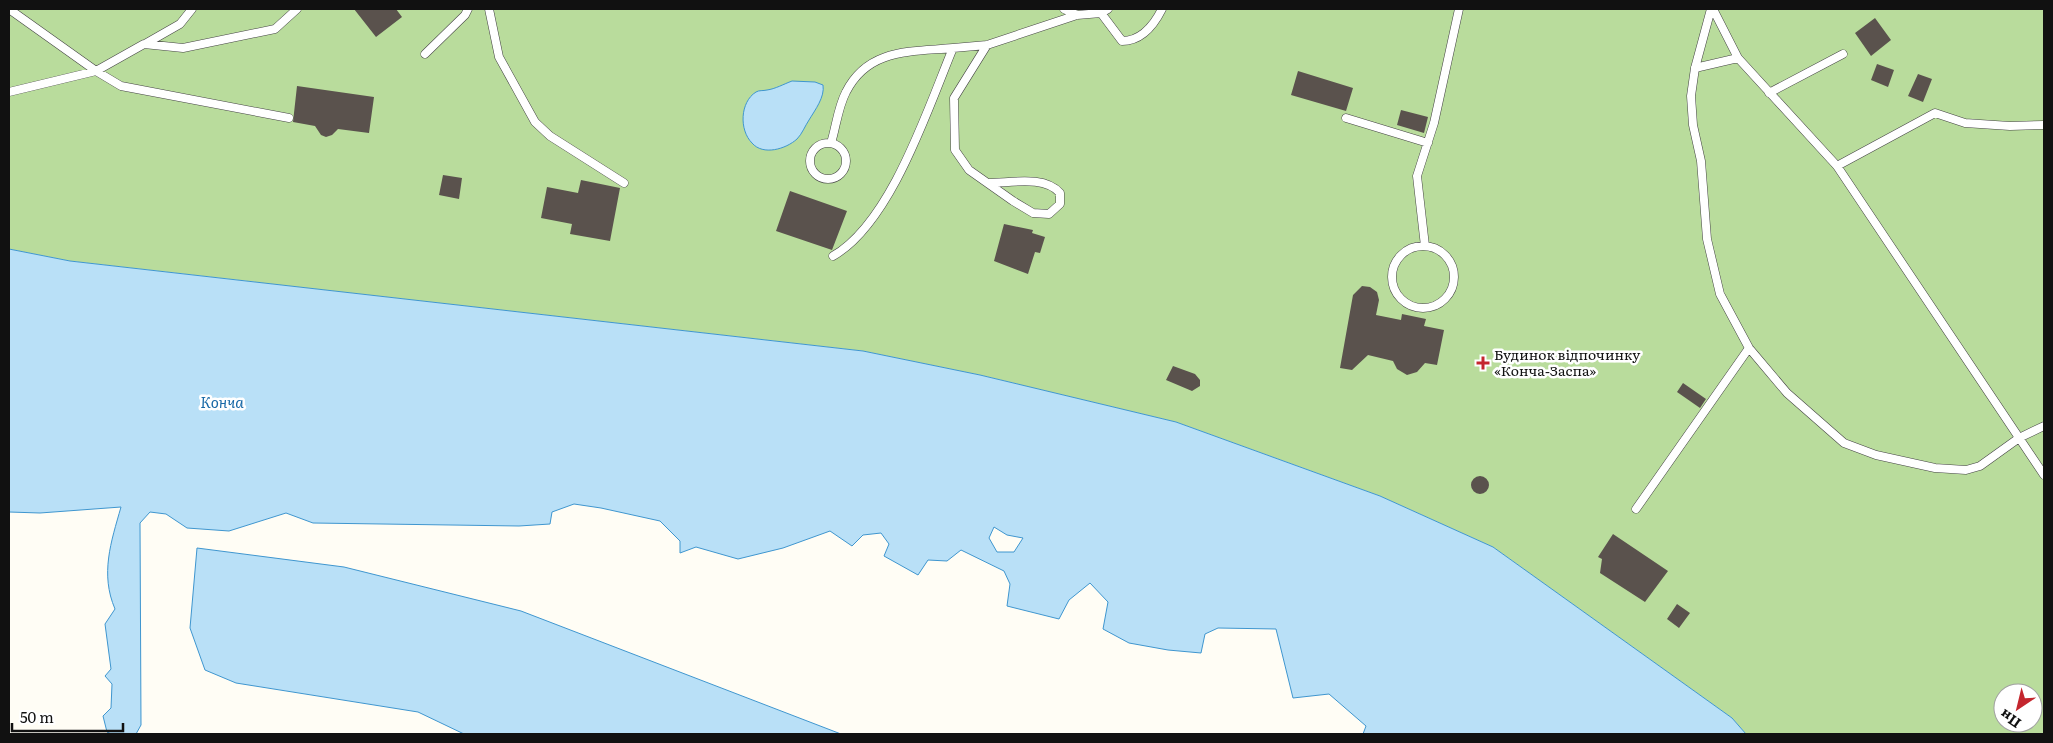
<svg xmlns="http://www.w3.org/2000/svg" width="2053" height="743" font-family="Literata,serif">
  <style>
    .forest { fill: #b9dc9c; fill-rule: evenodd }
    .water { fill: #b9e0f7; stroke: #3f96cf; fill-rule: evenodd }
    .building { fill: #5a524d }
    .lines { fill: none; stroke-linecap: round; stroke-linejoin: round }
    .service-casing { stroke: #444; stroke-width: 9 }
    .service { stroke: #fff; stroke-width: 8 }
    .poi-dot { fill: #c4262e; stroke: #fff; stroke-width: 2 }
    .labels { text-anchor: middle; stroke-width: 5; stroke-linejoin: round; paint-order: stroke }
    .poi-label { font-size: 14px; fill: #111; stroke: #fff; text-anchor: start }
    .water-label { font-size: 15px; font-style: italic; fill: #1768a6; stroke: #fff }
  </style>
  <rect width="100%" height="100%" fill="#fffdf5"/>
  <path class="forest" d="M9 9H2044V734H1746L1732 718 1493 547 1380 496 1176 422 980 375 863 351 70 261 9 249ZM2003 693H2033V723H2003Z"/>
  <path class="water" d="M792 81 815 82 823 85C825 97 815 110 809 120 805 126 802 134 797 139 786 149 763 156 752 143 739 130 740 102 756 92 759 90 763 91 767 90 775 89 784 84 792 81Z
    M9 249 70 261 863 351 980 375 1176 422 1380 496 1493 547 1732 718 1746 734H1363L1366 726 1329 694 1293 698 1276 629 1218 628 1205 634 1201 653 1168 650 1129 643 1103 629 1108 602 1090 583 1069 600 1059 619 1007 606 1010 584 1004 571 961 550 947 561 928 560 918 575 884 556 889 544 881 533 863 535 852 546 830 531 783 548 738 559 696 547 680 553V541L660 521 601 508 574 504 552 512 550 524 519 526 313 523 286 513 229 531 187 528 166 514 150 512 140 523 141 725 136 734H111L107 732 103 716 111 708 112 684 105 676 111 669 105 624 115 609C100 574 111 542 121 507L40 513 9 512ZM994 527 1007 535 1023 538 1014 552H997L989 538Z
    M197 548 344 567 521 611 841 734H464L418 712 236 683 205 670 190 628Z"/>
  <path class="building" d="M354 9H396L402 17 376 37Z
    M1875 18 1891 40 1871 56 1855 33Z
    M1877 64 1894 70 1888 87 1871 80Z
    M1298 71 1353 88 1346 111 1291 95Z
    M1918 74 1932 79 1923 102 1908 96Z
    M297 86 374 97 369 133 338 129 332 135 326 137 321 135 315 126 293 122Z
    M1401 110 1428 117 1424 133 1397 125Z
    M443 175 462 178 459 199 439 195Z
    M581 180 620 188 610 241 570 234 572 224 541 218 547 187 578 193Z
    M790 191 847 211 832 250 776 231Z
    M1004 224 1033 230 1032 233 1045 237 1040 253 1035 252 1028 274 994 261Z
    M1362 286 1370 287 1377 292 1379 300 1376 315 1401 320 1402 314 1426 319 1424 326 1444 330 1437 365 1425 363 1417 372 1407 375 1397 369 1393 361 1368 355 1352 370 1340 368 1353 295Z
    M1173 366 1195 374 1200 380V386L1192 391 1166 380Z
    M1683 383 1706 399 1700 408 1677 392Z
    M1471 485a9 9 0 1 1 18 0a9 9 0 1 1-18 0Z
    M1613 534 1668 571 1645 602 1600 573 1602 559 1598 557Z
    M1677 604 1690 613 1679 628 1667 619Z"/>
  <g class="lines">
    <defs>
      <path id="service" d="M9 9 96 71 121 86 289 118
        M489 9 499 57 535 122 550 136 624 183
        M1064 9 1077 15
        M1108 9 1101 13 1122 41C1142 41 1154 25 1162 9
        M1711 9 1695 68 1691 96 1693 125 1701 161 1707 239 1720 294 1749 348 1787 393 1844 443 1876 455 1935 468 1966 470 1980 466 2019 438 2044 426
        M1713 9 1738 58 1837 166 2044 475
        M145 44 180 24 192 9
        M987 45 954 98 955 150 969 170 1013 201 1033 213 1049 214 1060 204V193C1044 175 1011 183 988 183
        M425 54 465 15 468 9
        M1695 68 1738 58
        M9 92 96 71 144 44 183 48 275 29 297 9
        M1769 93 1843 54
        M1346 118 1428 143
        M831 143C836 127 838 107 846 92 868 48 911 52 953 48
        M810 161a18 18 0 1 1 36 0a18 18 0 1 1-36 0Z
        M1837 166 1935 113 1965 123 2010 126 2044 125
        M1392 277a31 31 0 1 1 62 0a31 31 0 1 1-62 0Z
        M1425 246 1417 176 1434 123 1459 9
        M833 256C891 223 928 108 953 48L987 45 1077 15 1101 13
        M1636 509 1749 348"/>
    </defs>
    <use href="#service" class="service-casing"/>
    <use href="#service" class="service"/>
  </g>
  <path class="poi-dot" d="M1480.5 355.5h5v5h5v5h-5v5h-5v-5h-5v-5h5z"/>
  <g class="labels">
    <g class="poi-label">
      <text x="1494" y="360">Будинок відпочинку<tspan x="1494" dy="16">«Конча-Заспа»</tspan></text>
    </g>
    <g class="water-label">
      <text x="222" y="408">Конча</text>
    </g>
  </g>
  <rect width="2053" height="743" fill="none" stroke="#111111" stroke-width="20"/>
  <g transform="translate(2018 708) rotate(215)"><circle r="24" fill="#ffffff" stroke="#a0a0a0"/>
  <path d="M0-4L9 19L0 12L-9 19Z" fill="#c4262e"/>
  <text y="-8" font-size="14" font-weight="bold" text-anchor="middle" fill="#111111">Пн</text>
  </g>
  <path d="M12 723v8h111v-8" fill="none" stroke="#111111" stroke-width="2.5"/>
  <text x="20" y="723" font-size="15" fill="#111111" stroke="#ffffff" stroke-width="4" paint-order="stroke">50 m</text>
</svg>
